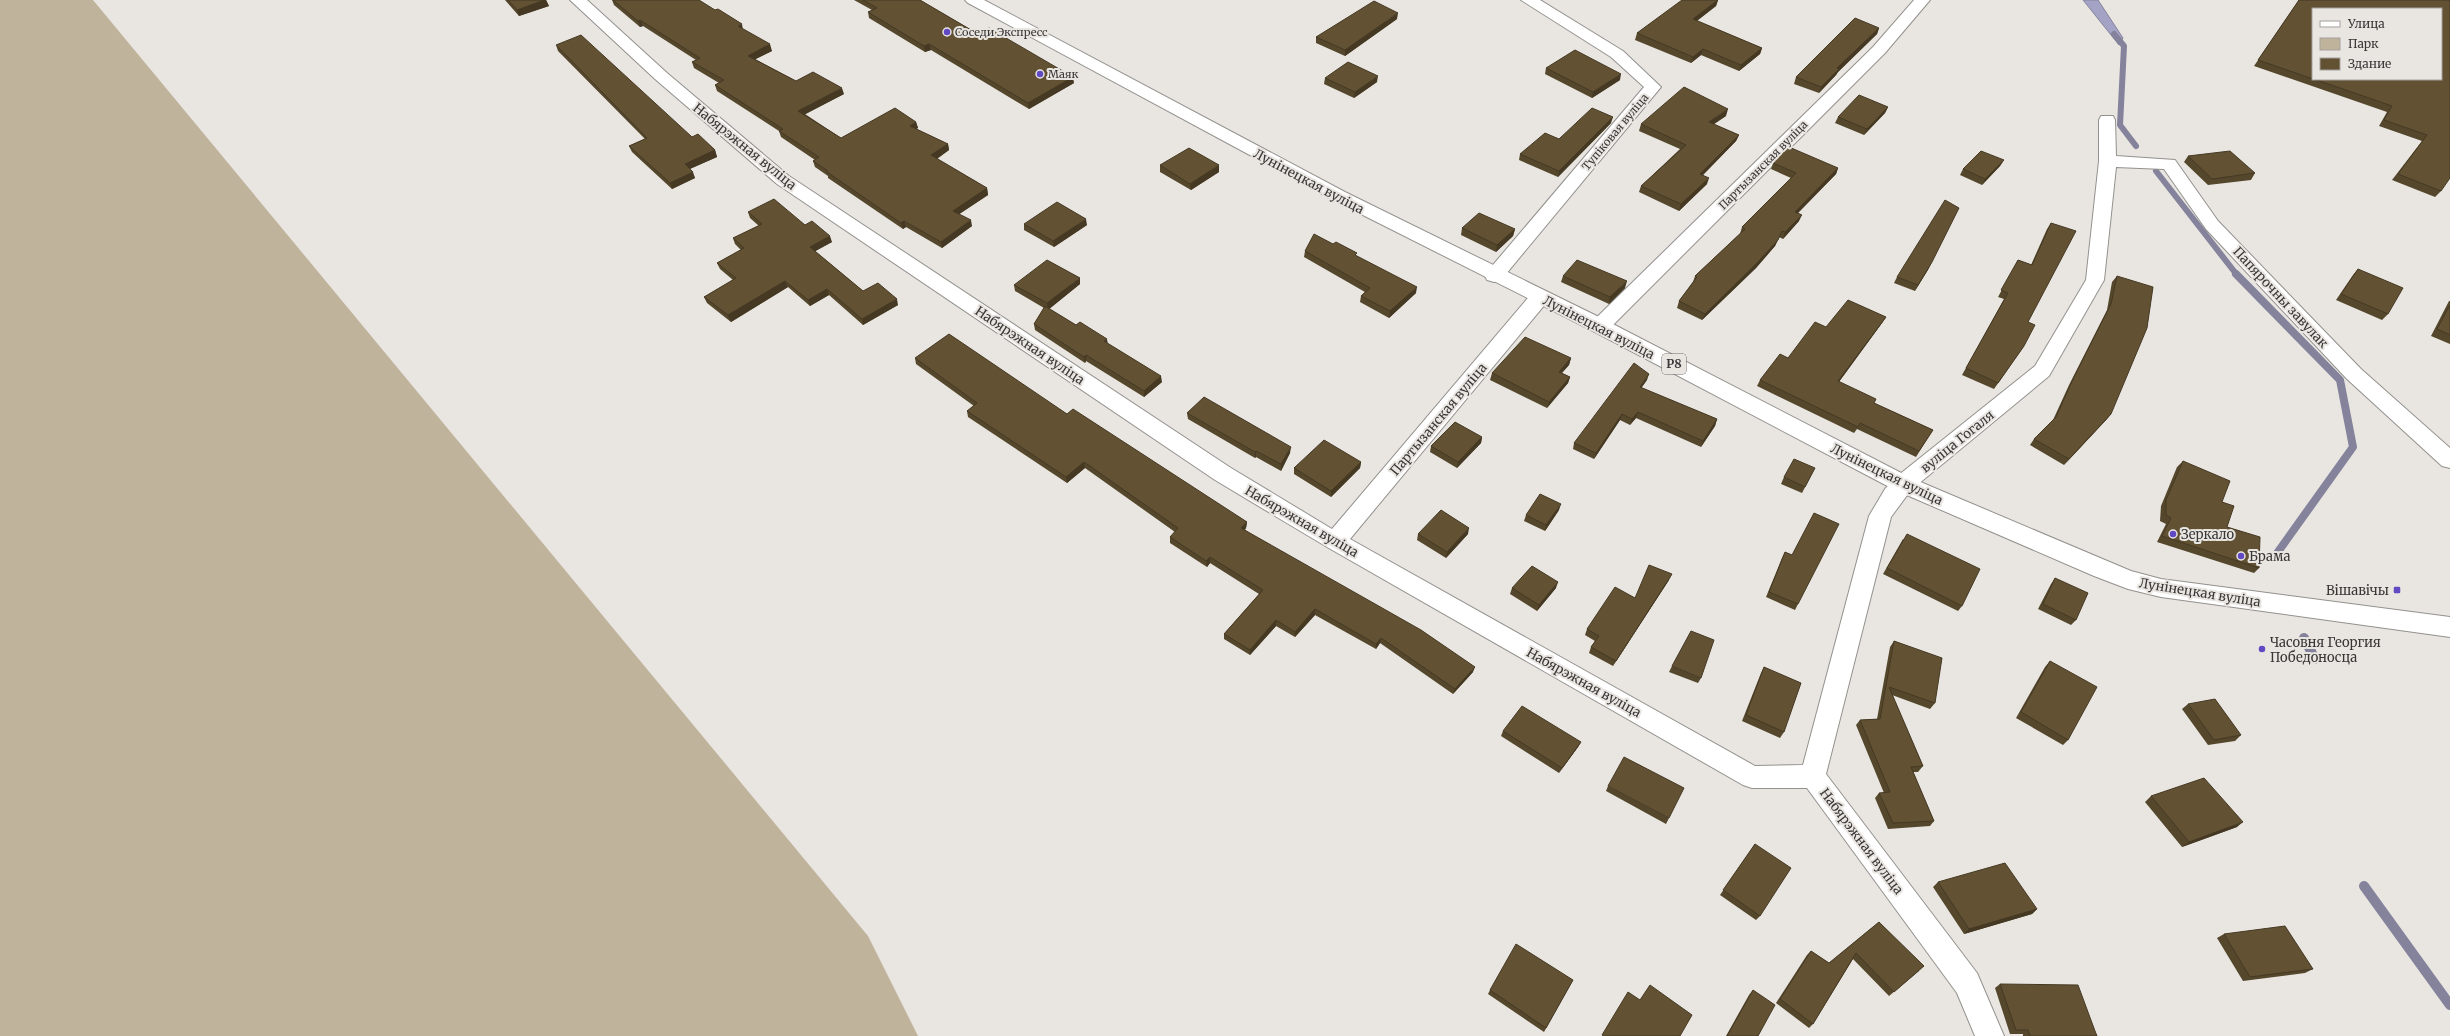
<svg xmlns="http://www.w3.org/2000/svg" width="2450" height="1036" font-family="Merriweather,serif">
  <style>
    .green { fill: #c0b39c }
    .water { fill: #a4a3c6; stroke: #84839b }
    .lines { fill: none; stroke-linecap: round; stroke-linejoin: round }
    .stream-far2 { stroke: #84839b; stroke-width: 6 }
    .stream-far1 { stroke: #84839b; stroke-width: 8 }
    .stream { stroke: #84839b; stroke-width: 10 }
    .street-casing { stroke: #93918d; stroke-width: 2 }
    .primary-casing { stroke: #93918d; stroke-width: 2 }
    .street { fill: #fff; fill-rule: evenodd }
    .primary { fill: #fff; fill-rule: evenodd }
    .wall { fill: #54472c; fill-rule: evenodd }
    .shaded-wall { fill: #453924 }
    .building { fill: #625233; stroke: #453924 }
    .poi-dot { fill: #6049c2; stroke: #e9e6e2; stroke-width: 1.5 }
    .labels { text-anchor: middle; stroke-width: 4; stroke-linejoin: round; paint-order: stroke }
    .far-poi-label { font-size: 11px; fill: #393837; stroke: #e9e6e2; text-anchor: start }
    .far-street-label { font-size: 11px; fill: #393837; stroke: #e9e6e2 }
    .shield { fill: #e9e6e2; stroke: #6e6c6a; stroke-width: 1 }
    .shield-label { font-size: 12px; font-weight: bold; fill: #393837 }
    .street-label { font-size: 13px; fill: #393837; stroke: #e9e6e2 }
    .poi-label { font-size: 13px; fill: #393837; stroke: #e9e6e2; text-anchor: start }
  </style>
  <rect width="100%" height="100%" fill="#e9e6e2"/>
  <path class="green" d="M0 0H93L868 936 918 1036H0Z"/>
  <path class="water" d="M2083 0H2098L2123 38 2119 45Z"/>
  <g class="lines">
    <path class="stream-far2" d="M2114 34 2124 46 2120 125 2136 146
      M2156 171 2237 275"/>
    <path class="stream-far1" d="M2236 274 2340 380 2353 447 2275 556"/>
    <path class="stream" d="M2304 638 2315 659
      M2364 886 2450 1005"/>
    <defs>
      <path id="street" d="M570 0H587L667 73 789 176 1231 468 1332 529 1533 292 1540 291 1547 292 1550 297 1547 302 1350 539 1755 766 1803 765 1869 516 1885 489 1895 478 2035 366 2086 280 2099 161V120L2101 116H2113L2115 120 2116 156 2175 160 2218 221 2361 369 2450 448V468L2442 466 2347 379 2206 229 2164 169 2116 167 2104 280 2049 376 1911 490 1891 517 1826 774 1977 973 2004 1036H1975L1957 993 1807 788H1752L1743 785 1327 547 1215 480 777 184 655 79Z
        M1521 0H1540L1623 51 1661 87 1501 280 1494 282 1487 280 1485 276 1487 272 1644 87 1611 57Z
        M1914 0H1930L1885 53 1607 331 1600 333 1593 331 1590 326 1593 321 1873 47Z"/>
      <path id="primary" d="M965 0H984L1345 192 1607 321 1911 478 2131 571 2161 579 2450 617V637L2161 597 2128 589 2094 576 1895 490 1593 331 1333 200 968 3Z"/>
    </defs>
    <use href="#street" class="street-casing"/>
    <use href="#primary" class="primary-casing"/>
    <use href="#street" class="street"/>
    <use href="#primary" class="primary"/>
  </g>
  <path class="wall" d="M505 0H546L549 6 519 16Z
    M612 0H699L743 29 772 51 755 59 796 81 844 94 805 114 841 138 916 122 918 128 916 129 948 144 949 150 937 159 987 188 988 195 959 214 972 226 942 248 906 227 903 229 828 178V176L815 167 813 161 815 160 781 137 779 131 717 91 715 85 719 83 694 68 692 62 696 60 643 26 640 27 614 5Z
    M854 0H920L978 34 1074 83 1029 109 931 50 925 52 869 18 868 12 872 10Z
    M1718 0 1716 6 1697 21 1762 48 1760 54 1739 71 1701 55 1691 63 1635 40 1637 33Z
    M2299 0H2450L2441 191 2435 197 2392 180 2422 141 2379 126 2387 112 2254 66ZM2313 9 2441 79H2313Z
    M1397 19 1345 56 1316 43V37Z
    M1879 28 1877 34 1838 72 1836 75 1819 93 1794 84 1796 77Z
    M556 45 692 137 715 150 717 157 690 169 695 178 672 189 632 152 629 146 645 139 558 51Z
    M1546 68 1620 80 1592 98 1545 74Z
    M1325 78 1377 82 1354 98 1324 84Z
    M1888 107 1885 113 1864 135 1835 123 1838 117Z
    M1726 116 1713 124 1739 135 1736 141 1703 175 1707 184 1679 211 1639 192 1641 186 1680 149 1639 131 1641 124Z
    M1611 123 1558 177 1519 160 1520 154 1559 139Z
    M2188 156 2255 173 2251 180 2208 185 2184 162Z
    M2004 160 2000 166 1982 185 1960 175 1963 169Z
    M1773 163 1838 168 1836 174 1798 213 1799 221 1783 239 1779 237 1775 246 1756 268 1702 320 1677 308 1679 301 1693 282 1695 276 1740 234 1742 227 1791 178 1771 169Z
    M1160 165 1219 172 1191 190 1160 172Z
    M748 212 805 225 832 242 815 251 863 291 898 305 863 325 829 295 810 306 788 287 731 322 707 303 704 297 733 280 720 269 717 263 741 250 735 244 733 238 759 226 750 218Z
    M2051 223 2028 322 2024 346 1994 389 1962 375 2004 299 1998 297 2018 260 2031 265 2047 229Z
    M1024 224 1087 225 1054 247 1024 230Z
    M1462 228 1515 229 1513 236 1496 252 1461 235Z
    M1333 244 1357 256 1416 293 1389 318 1360 302 1361 296 1365 292 1304 257 1305 251Z
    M1929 268 1915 291 1894 283 1897 277Z
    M2358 269 2388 314 2382 320 2336 300 2353 275Z
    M1563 276 1625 288 1609 304 1561 282Z
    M2117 276 2111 414 2106 420 2064 465 2030 445 2034 439 2053 420 2069 385 2107 310 2112 282Z
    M1080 284 1049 309 1108 344 1162 382 1144 397 1086 361 1085 363 1035 330 1034 324 1044 308 1015 291 1014 285Z
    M2449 301H2450V344L2431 336Z
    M1886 317 1882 323 1839 382 1874 403 1933 430 1916 457 1857 429 1854 433 1757 386 1760 380 1826 327Z
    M915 358 1067 414 1247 522 1246 528 1245 530 1473 672 1453 694 1380 643 1376 649 1315 615 1295 637 1276 626 1250 655 1224 639V634L1259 594 1210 563 1207 567 1170 543V537L1175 532 1085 468 1067 483 968 417 967 411 974 406 916 364Z
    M1571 358 1569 365 1562 373 1570 377 1568 383 1547 408 1490 380 1492 373Z
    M1647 380 1641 388 1717 419 1715 426 1701 447 1636 418 1630 425 1620 420 1594 459 1573 449 1574 443Z
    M1187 413 1290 453 1281 471 1256 457 1255 458 1188 419Z
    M1482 437 1481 443 1457 468 1430 452 1431 446Z
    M2183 461 2222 502 2227 527 2259 568 2254 573 2157 542 2166 524 2160 521 2161 506 2177 467Z
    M1361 462 1360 468 1331 497 1294 474V468Z
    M1815 468 1802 493 1781 484 1784 477Z
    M1559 510 1545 531 1524 521 1526 515Z
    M1418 534H1468L1446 558 1417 540Z
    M1903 539 1962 606 1958 611 1883 574Z
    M1785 552 1798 604 1795 610 1766 597 1782 558Z
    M2055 578 2076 620 2071 625 2038 609 2051 584Z
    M1669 580 1613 666 1589 653 1591 647 1595 641 1585 635 1587 629 1635 598Z
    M1512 588H1556L1537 611 1510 594Z
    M1894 641 1935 703 1930 709 1892 695 1923 766 1918 772H1913L1934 821 1930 826 1888 829 1875 798 1879 793H1884L1856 725 1860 720 1877 719 1890 647Z
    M2050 661 2068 740 2063 745 2016 718 2045 667Z
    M1672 666 1701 678 1698 683 1669 672Z
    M1764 667 1784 732 1780 738 1742 721 1761 673Z
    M2188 704 2241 735 2235 741 2208 745 2182 709Z
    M1503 731 1581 742 1578 747 1559 773 1501 736Z
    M1608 786 1669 818 1666 824 1606 791Z
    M2151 796 2237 827 2182 847 2145 802Z
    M1755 844 1760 916 1756 920 1720 895Z
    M1938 882 2037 909 2032 914 1964 934 1933 887Z
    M1879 922 1919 971 1889 996 1853 959 1813 1024 1809 1028 1776 1003 1807 955 1811 951 1829 963Z
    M2224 934 2313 969 2305 973 2243 981 2217 938Z
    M1573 980 1544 1032 1488 994 1490 990Z
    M2000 984 2097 1036H2023V1034H2010L1995 988Z
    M1753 990 1758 1036H1726L1749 995Z"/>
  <path class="shaded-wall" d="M545 0H546L549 6 519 16 517 10Z
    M1718 0 1716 6 1691 25 1693 19Z
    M1398 13 1397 19 1345 56V50Z
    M640 20 643 26 640 27 638 21Z
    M742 24 743 30 738 26Z
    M1879 28 1877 34 1838 72 1836 75 1819 93 1821 87 1837 68Z
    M770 44 772 51 750 62 748 56Z
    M929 44 931 50 925 52 924 46Z
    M1762 48 1760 54 1739 71 1741 65Z
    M1703 49 1701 55 1691 63 1693 57Z
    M1621 74 1620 80 1592 98 1593 92Z
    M1378 76 1377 82 1354 98 1355 92Z
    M1073 77 1074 83 1029 109 1028 103Z
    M842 88 844 94 800 117 798 111Z
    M1888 107 1885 113 1864 135 1867 129Z
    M1728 109 1726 116 1707 129 1709 122Z
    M1613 117 1611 123 1558 177 1559 171Z
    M916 122 918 128 911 132 910 126Z
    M1739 135 1736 141 1698 180 1700 174Z
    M948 144 949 150 932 162 931 155Z
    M715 150 717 157 687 170 685 164Z
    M2004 160 2000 166 1982 185 1985 179Z
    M1219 165V172L1191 190 1190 184Z
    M1838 168 1836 174 1793 218 1795 212Z
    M693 172 695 178 672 189 670 183Z
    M1709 178 1707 184 1679 211 1681 204Z
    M987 188 988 195 955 217 953 211Z
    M1802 215 1799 221 1783 239 1785 232Z
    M1086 219 1087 225 1054 247 1053 241Z
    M971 220 972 226 942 248 941 242Z
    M904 221 906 227 903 229 901 223Z
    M1515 229 1513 236 1496 252 1497 245Z
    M830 236 832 242 812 253 810 247Z
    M1778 240 1775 246 1756 268 1702 320 1705 314Z
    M1932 262 1929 268 1915 291 1918 285Z
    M1080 278V284L1048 310 1047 303Z
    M785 281 788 287 731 322 728 315Z
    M1627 281 1625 288 1609 304 1610 297Z
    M1417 287 1416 293 1389 318 1390 311Z
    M827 289 829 295 810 306 808 300Z
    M897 299 898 305 863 325 862 319Z
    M1886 317 1882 323 1835 387 1838 381Z
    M1107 339 1108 345 1104 341Z
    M1086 355V361L1085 363 1084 357Z
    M1571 358 1569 365 1557 378 1559 372Z
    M1649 374 1647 380 1637 394 1640 387Z
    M1161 376 1162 382 1144 397V391Z
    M1570 377 1568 383 1547 408 1549 402Z
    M1638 412 1636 418 1630 425 1632 419Z
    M1622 414 1620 420 1594 459 1596 453Z
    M2111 414 2106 420 2064 465 2069 459Z
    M1717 419 1715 426 1701 447 1703 441Z
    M1482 437 1481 443 1457 468 1458 462Z
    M1291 447 1290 453 1281 471V464Z
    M1256 451V457L1255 458V452Z
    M1084 462 1085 468 1067 483 1066 477Z
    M1361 462 1360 468 1331 497V491Z
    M1561 504 1559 510 1545 531 1546 525Z
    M1247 522 1246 528 1241 534V528Z
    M1469 528 1468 534 1446 558 1447 552Z
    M1210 557V563L1207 567 1206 561Z
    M1672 574 1669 580 1613 666 1616 661Z
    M1558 582 1556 588 1537 611 1539 605Z
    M1315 609V615L1295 637V632Z
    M1276 620V626L1250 655V650Z
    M1381 638 1380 643 1376 649V644Z
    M1475 667 1473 672 1453 694 1455 689Z
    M1581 742 1578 747 1559 773 1562 768Z
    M2243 822 2237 827 2182 847 2189 842Z
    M2037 909 2032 914 1964 934 1969 929Z"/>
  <path class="building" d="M508 0H545L517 10Z
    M613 0H699L715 10 718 9 742 24 738 26 770 44 748 56 796 81 813 72 842 88 798 111 841 138 895 108 916 122 910 126 948 144 931 155 987 188 953 211 971 220 941 242 904 221 901 223 827 172 828 171 813 161 819 157 779 131 783 129 715 85 724 80 692 62 700 58 640 20 638 21Z
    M863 0H920L978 34 989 28 1073 77 1028 103 929 44 924 46 868 12 877 8Z
    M1682 0H1718L1693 19 1762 48 1741 65 1703 49 1693 57 1637 33Z
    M2299 0H2450V178L2441 191 2398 174 2427 135 2384 120 2392 106 2314 79H2441V9H2313V79L2258 60Z
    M1374 1 1398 13 1345 50 1316 37Z
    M1855 18 1879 28 1837 68 1839 69 1821 87 1796 77Z
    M581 35 692 137 698 134 715 150 685 164 693 172 670 183 629 146 647 138 556 45Z
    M1575 50 1621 74 1593 92 1546 68Z
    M1348 62 1378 76 1355 92 1325 78Z
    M1684 87 1728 109 1709 122 1739 135 1700 174 1709 178 1681 204 1641 186 1686 145 1641 124Z
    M1859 95 1888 107 1867 129 1838 117Z
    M1592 108 1613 117 1559 171 1520 154 1545 133 1559 139Z
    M1789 147 1838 168 1795 212 1802 215 1785 232 1782 231 1778 240 1758 262 1705 314 1679 301 1697 277 1695 276 1745 229 1742 227 1796 173 1773 163Z
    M1189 148 1219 165 1190 184 1160 165Z
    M1981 151 2004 160 1985 179 1963 169Z
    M2230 151 2255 173 2212 179 2188 156Z
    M774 199 805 225 812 221 830 236 810 247 863 291 878 283 897 299 862 319 827 289 808 300 785 281 728 315 704 297 736 278 717 263 744 248 733 238 762 224 748 212Z
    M1945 200 1959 208 1932 262 1918 285 1897 277Z
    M1057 202 1086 219 1053 241 1024 224Z
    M1479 213 1515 229 1497 245 1462 228Z
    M2051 223 2076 231 2028 322 2035 325 2024 346 1998 383 1966 368 2008 293 2001 290 2018 260 2032 265Z
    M1314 234 1333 244 1336 242 1357 253 1355 255 1417 287 1390 311 1361 296 1370 288 1305 251Z
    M1047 260 1080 278 1047 303 1014 285Z
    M1577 260 1627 281 1610 297 1563 276Z
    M2358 269 2403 288 2388 314 2341 294Z
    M2117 276 2153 287 2147 328 2111 414 2069 459 2034 439 2056 417 2073 379 2111 304Z
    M1848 300 1886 317 1838 381 1876 399 1874 403 1933 430 1919 451 1860 423 1858 427 1760 380 1780 354 1788 358 1815 322 1826 327Z
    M2450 305V335L2437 329Z
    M1045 306 1076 325 1080 322 1107 339 1104 341 1161 376 1144 391 1086 355 1084 357 1034 324Z
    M949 334 1067 414 1073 409 1247 522 1241 528 1421 630 1475 667 1455 689 1381 638 1376 644 1315 609 1295 632 1276 620 1250 650 1224 634 1263 590 1210 557 1206 561 1170 537 1178 528 1084 462 1066 477 967 411 977 403 915 358Z
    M1525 337 1571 358 1559 372 1570 377 1549 402 1492 373Z
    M1634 363 1649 374 1640 387 1717 419 1703 441 1638 412 1632 419 1622 414 1596 453 1574 443Z
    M1204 397 1291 447 1281 464 1256 451 1255 452 1187 413Z
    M1455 422 1482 437 1458 462 1431 446Z
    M1324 440 1361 462 1331 491 1294 468Z
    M1794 459 1815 468 1805 487 1784 477Z
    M2183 461 2230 481 2222 502 2234 506 2227 527 2260 537 2259 568 2162 536 2171 518 2166 515V500Z
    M1540 494 1561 504 1546 525 1526 515Z
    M1441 510 1469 528 1447 552 1418 534Z
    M1814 513 1839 524 1798 604 1769 592 1785 552 1792 555Z
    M1907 534 1980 569 1962 606 1887 568Z
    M1649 565 1672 574 1616 661 1591 647 1599 636 1587 629 1615 587 1635 598Z
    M1532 566 1558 582 1539 605 1512 588Z
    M2055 578 2088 593 2076 620 2043 604Z
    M1691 631 1714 640 1701 678 1672 666Z
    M1894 641 1942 658 1935 703 1889 687 1923 766 1911 767 1934 821 1893 823 1879 793 1890 792 1860 720 1880 719Z
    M2050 661 2097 687 2068 740 2021 712Z
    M1764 667 1801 683 1784 732 1746 715Z
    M2215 699 2241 735 2214 740 2188 704Z
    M1522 706 1581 742 1562 768 1503 731Z
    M1624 757 1684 788 1669 818 1608 786Z
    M2204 778 2243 822 2189 842 2151 796Z
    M1755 844 1791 868 1760 916 1723 890Z
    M2005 863 2037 909 1969 929 1938 882Z
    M1879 922 1924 966 1894 992 1856 953 1813 1024 1780 999 1811 951 1829 963Z
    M2285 926 2313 969 2250 977 2224 934Z
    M1516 944 1573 980 1546 1028 1490 990Z
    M2000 984 2078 985 2095 1031 2097 1036H2030L2028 1030H2016Z
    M1650 985 1692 1015 1680 1036H1604L1602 1035 1628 992 1640 1000Z
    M1753 990 1775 1005 1758 1036H1727Z"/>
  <g class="poi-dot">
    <circle cx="947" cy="32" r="4"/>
    <circle cx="1040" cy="74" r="4"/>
    <circle cx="2173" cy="534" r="4"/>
    <circle cx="2241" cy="556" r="4"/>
    <rect x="2393" y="586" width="8" height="8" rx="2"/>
    <circle cx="2262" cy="649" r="4"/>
  </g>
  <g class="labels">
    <g class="far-poi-label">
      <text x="955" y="36">Соседи Экспресс</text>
      <text x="1048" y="78">Маяк</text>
    </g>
    <g class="far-street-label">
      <text transform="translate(1615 132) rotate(-50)" y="4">Тупіковая вуліца</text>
      <text transform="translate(1763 165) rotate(-45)" y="4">Партызанская вуліца</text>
    </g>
    <rect class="shield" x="1662" y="354" width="24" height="20" rx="3"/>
    <g class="shield-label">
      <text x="1674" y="368">Р8</text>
    </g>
    <g class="street-label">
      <text transform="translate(745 146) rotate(39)" y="5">Набярэжная вуліца</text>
      <text transform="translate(1309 181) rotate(28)" y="5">Лунінецкая вуліца</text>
      <text transform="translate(2281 297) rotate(47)" y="5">Папярочны завулак</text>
      <text transform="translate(1599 327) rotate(27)" y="5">Лунінецкая вуліца</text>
      <text transform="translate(1030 345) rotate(34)" y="5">Набярэжная вуліца</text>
      <text transform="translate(1438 419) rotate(-50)" y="5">Партызанская вуліца</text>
      <text transform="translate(1957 441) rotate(-39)" y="5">вуліца Гогаля</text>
      <text transform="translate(1887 474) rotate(26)" y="5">Лунінецкая вуліца</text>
      <text transform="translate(1302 521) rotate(30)" y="5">Набярэжная вуліца</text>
      <text transform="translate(2200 592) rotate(9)" y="5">Лунінецкая вуліца</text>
      <text transform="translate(1584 682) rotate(29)" y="5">Набярэжная вуліца</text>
      <text transform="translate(1862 841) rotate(53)" y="5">Набярэжная вуліца</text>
    </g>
    <g class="poi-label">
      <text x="2181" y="539">Зеркало</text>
      <text x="2249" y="561">Брама</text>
      <text x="2389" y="595" text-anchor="end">Вішавічы</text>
      <text x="2270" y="647">Часовня Георгия<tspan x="2270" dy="15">Победоносца</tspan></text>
    </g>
  </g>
  <rect x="2312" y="8" width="130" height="72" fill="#e9e6e2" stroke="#a3a09e"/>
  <rect x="2320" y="21" width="20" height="6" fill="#ffffff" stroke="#a3a09e"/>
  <text x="2348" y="28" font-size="12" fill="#393837">Улица</text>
  <rect x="2320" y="38" width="20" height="12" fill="#c0b39c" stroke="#a3a09e"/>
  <text x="2348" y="48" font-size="12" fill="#393837">Парк</text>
  <rect x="2320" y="58" width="20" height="12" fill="#625233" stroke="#a3a09e"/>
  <text x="2348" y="68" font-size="12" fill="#393837">Здание</text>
</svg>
